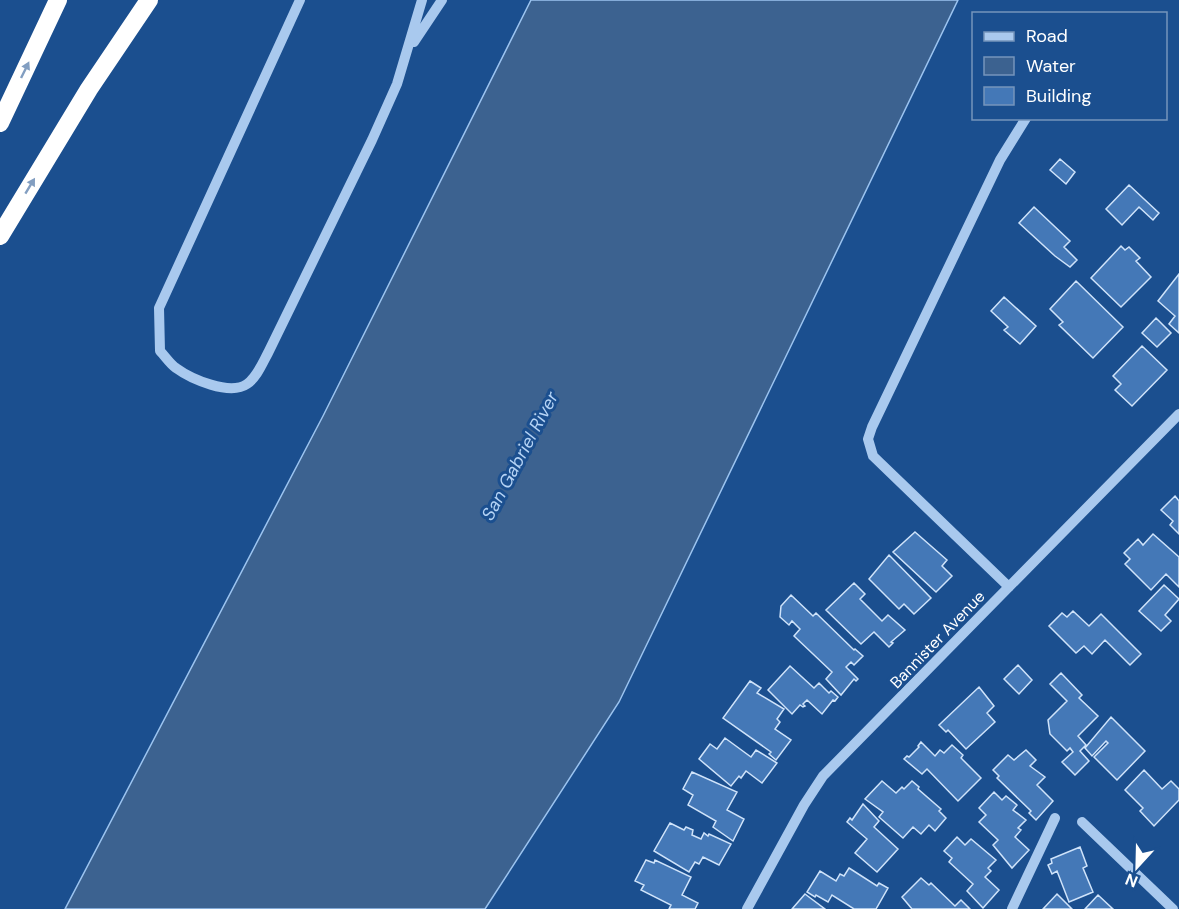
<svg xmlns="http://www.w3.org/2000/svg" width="1179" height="909" font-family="'DM Sans',sans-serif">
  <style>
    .water { fill: #3c6290; stroke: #9cc4f0; stroke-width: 1.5 }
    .building { fill: #4478b7; stroke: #cfe3fa; stroke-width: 1.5 }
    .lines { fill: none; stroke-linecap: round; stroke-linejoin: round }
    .minor { stroke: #a9c9ee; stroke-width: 10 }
    .highway { stroke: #fff; stroke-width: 18 }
    .oneway { fill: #829ec1 }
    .labels { text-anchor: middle; stroke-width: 6; stroke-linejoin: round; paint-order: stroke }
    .street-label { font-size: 16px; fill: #fff; stroke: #1b4f8f }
    .water-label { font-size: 18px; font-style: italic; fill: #b5d3f5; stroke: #1b4f8f }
  </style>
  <rect width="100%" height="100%" fill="#1b4f8f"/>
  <path class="water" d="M531 0H958L619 702 485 909H65L323 416Z"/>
  <path class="building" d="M1060 159 1075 172 1066 184 1050 170Z
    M1129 185 1159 213 1153 220 1139 207 1122 225 1106 209Z
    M1034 207 1070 241 1064 247 1077 260 1070 267 1055 256 1019 223Z
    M1121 246 1125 250 1129 247 1140 258 1136 261 1151 277 1121 307 1091 278Z
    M1179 274V333L1169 324 1175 316 1158 301Z
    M1076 281 1123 327 1093 358 1059 325 1063 322 1050 309Z
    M1004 297 1036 326 1020 344 1004 330 1008 327 991 311Z
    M1156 318 1171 333 1157 347 1142 333Z
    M1142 346 1167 370 1132 406 1115 390 1121 384 1113 376Z
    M1175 496 1179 501V534L1170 525 1173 521 1161 510Z
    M915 532 947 560 942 566 952 576 936 592 893 552Z
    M1153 534 1179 557V587L1166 574 1151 590 1125 564 1130 559 1124 553 1138 539 1143 545Z
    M889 555 931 598 914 614 904 604 899 609 869 579Z
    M854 583 865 594 860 599 882 621 888 615 905 630 891 642 893 643 889 647 874 632 861 644 826 610Z
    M1164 585 1179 599 1165 615 1171 621 1161 631 1139 611Z
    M791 595 813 616 816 613 854 650 855 649 863 656 854 665 851 662 846 667 858 679 856 681 854 679 841 695 826 679 832 672 794 636 800 629 792 621 789 625 780 617 781 606Z
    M1073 611 1089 626 1101 614 1141 654 1130 665 1105 640 1092 654 1084 646 1076 653 1049 626 1062 613 1067 617Z
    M1018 665 1032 680 1019 694 1004 679Z
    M790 666 814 688 819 683 829 693 831 691 838 697 835 701 833 700 822 714 807 700 803 704 805 706 803 707 800 705 792 714 768 690Z
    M1061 673 1082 695 1079 698 1098 716 1078 736 1086 745 1080 751 1089 761 1075 775 1062 762 1073 752 1070 748 1067 751 1050 734 1048 720 1067 701 1050 684Z
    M750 681 761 688 757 693 784 709 777 719 780 722 775 729 791 740 776 760 769 754 771 752 723 718Z
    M979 687 994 706 987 713 995 722 966 749 948 730 946 732 939 725Z
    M1111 717 1145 751 1117 780 1094 757 1108 743 1106 741 1092 756 1085 748Z
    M725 738 751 757 756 750 777 763 762 783 746 771 741 778 739 776 731 786 699 759 710 744 717 749Z
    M921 742 935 756 940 750 944 753 952 745 963 755 961 758 981 778 958 801 927 769 922 774 904 759 907 756 909 757 919 747 918 746Z
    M1026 750 1036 760 1030 766 1045 777 1037 785 1053 801 1036 820 1029 813 1031 811 997 778 999 776 993 770 1008 755 1014 760Z
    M1144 770 1162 789 1171 781 1179 789V800L1154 826 1140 811 1143 808 1125 790Z
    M692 772 737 792 727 810 744 819 733 841 713 827 716 821 688 805 693 795 683 789Z
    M882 781 896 793 902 787 904 789 912 781 919 787 918 789 941 809 939 811 946 818 935 831 929 825 921 834 913 827 903 838 879 817 883 812 865 799Z
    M994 792 1002 800 1006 796 1017 805 1013 810 1026 820 1018 828 1021 830 1015 837 1029 850 1012 868 993 845 998 840 979 822 986 815 979 808Z
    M863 804 879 821 874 827 898 849 877 872 855 853 867 839 847 822 850 818 852 820Z
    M670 823 684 830 686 827 693 830 692 835 701 839 704 833 708 836 709 834 731 844 719 865 703 857 699 864 695 862 689 872 654 851Z
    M957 837 965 845 971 839 996 860 988 868 991 871 985 877 999 890 983 908 967 891 973 884 949 862 952 858 944 851Z
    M1080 847 1087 866 1083 868 1093 892 1069 902 1057 871 1052 874 1048 865 1052 863 1051 859Z
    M646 860 654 863 655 860 691 877 682 895 698 903 695 909H669L671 905 641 890 644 885 635 881Z
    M849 868 877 886 879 883 888 888 876 909H854L832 895 828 902 816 895 815 897 807 892 820 871 836 881 840 874 844 876Z
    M921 878 929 885 931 883 955 906 961 900 970 909H912L902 897Z
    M805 894 825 909H792Z
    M1057 894 1072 909H1043Z
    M1098 895 1113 909H1085Z"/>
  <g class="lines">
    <path class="minor" d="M300 0 159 308 160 351C165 356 170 364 176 368 191 379 230 396 247 384 257 377 262 364 268 353L372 140 397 84 422 0
      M414 42 442 0
      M1009 587 873 456 868 439 872 427 1000 160 1026 118
      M1082 822 1173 909
      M747 909 804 805 823 776 1179 414
      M1012 909 1055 818"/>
    <path class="highway" d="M0 123 58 0
      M0 236 89 89 149 0"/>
  </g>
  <defs><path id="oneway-solid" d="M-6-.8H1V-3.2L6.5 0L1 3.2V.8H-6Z" transform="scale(1.5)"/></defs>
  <g class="oneway">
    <use href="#oneway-solid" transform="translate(25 70) rotate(-64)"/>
    <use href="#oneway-solid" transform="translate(30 186) rotate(-59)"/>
  </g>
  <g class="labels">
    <g class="street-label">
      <text transform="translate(937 639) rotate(-46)" y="6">Bannister Avenue</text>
    </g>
    <g class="water-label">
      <text transform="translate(520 456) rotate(-62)" y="6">San Gabriel River</text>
    </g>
  </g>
  <rect x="972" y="12" width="195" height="108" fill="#1b4f8f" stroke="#7695bc" stroke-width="1.5"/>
  <rect x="984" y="32" width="30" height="9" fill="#a9c9ee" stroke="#7695bc" stroke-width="1.5"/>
  <text x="1026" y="42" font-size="18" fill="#ffffff">Road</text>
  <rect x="984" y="57" width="30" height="18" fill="#3c6290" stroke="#7695bc" stroke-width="1.5"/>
  <text x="1026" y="72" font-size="18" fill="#ffffff">Water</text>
  <rect x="984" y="87" width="30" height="18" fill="#4478b7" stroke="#7695bc" stroke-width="1.5"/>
  <text x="1026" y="102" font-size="18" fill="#ffffff">Building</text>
  <g transform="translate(1137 867) rotate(202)" stroke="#1b4f8f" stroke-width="4.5" paint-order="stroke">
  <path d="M0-4.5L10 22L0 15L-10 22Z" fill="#ffffff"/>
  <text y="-9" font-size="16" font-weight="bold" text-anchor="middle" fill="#ffffff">N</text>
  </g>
</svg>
